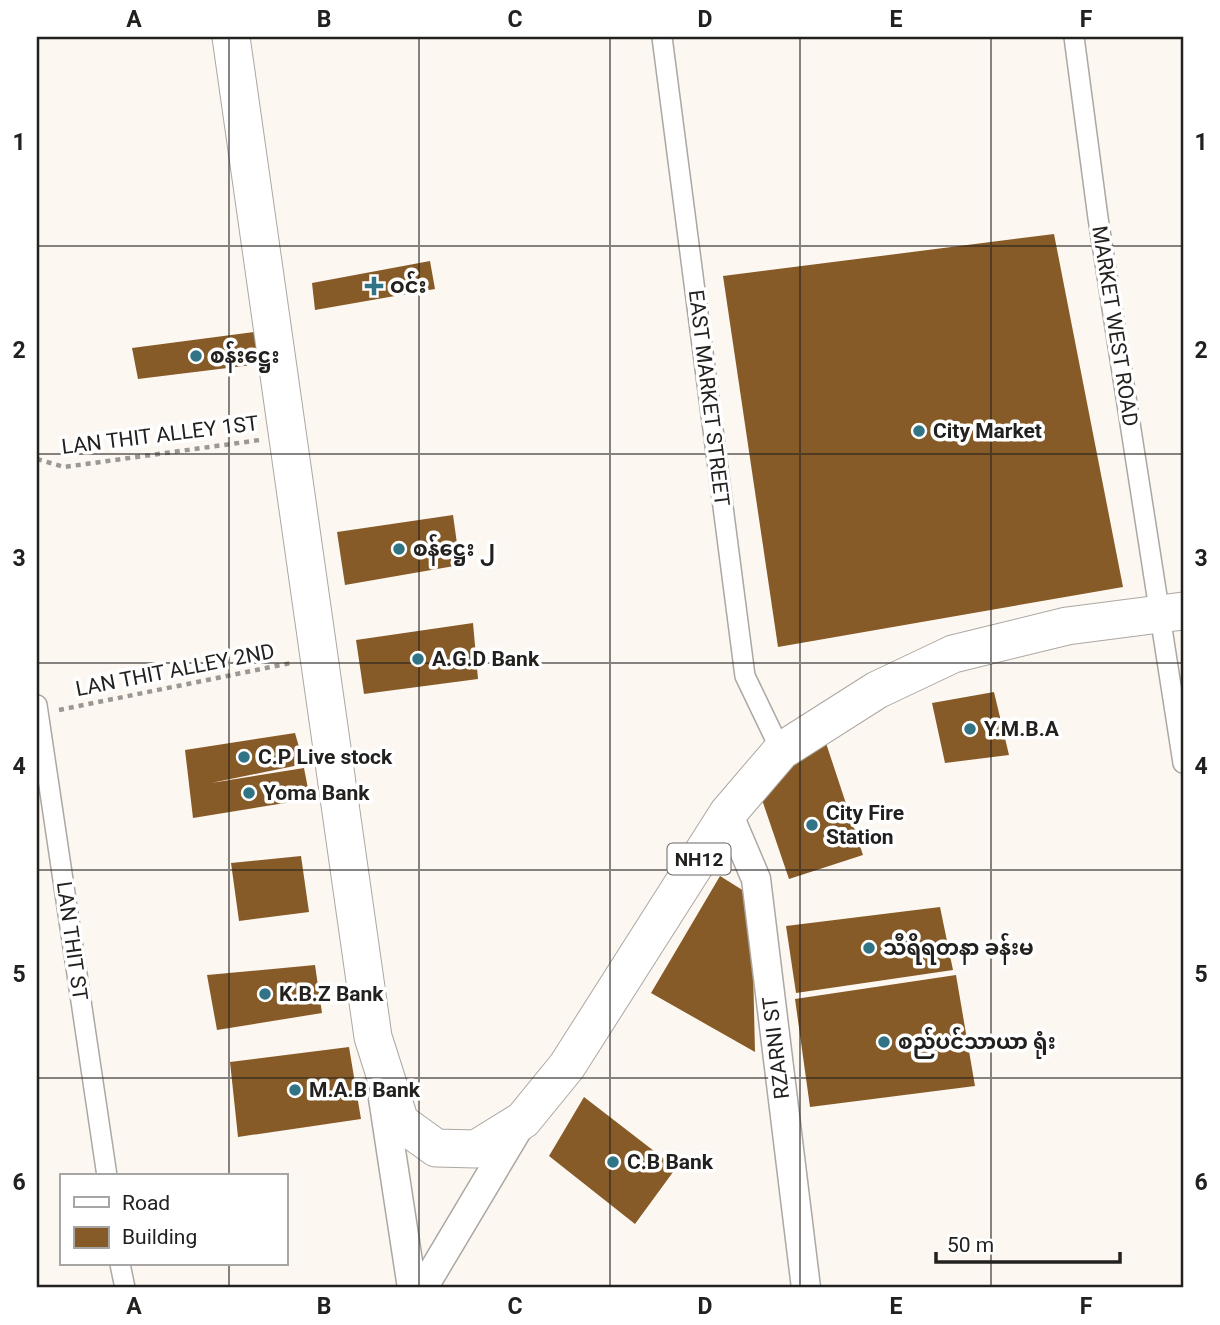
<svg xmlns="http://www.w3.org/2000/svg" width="1220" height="1325" font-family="Roboto,'Noto Sans Myanmar',sans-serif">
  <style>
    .building { fill: #875b27 }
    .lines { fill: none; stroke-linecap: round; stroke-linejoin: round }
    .street-casing { stroke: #aca7a2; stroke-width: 22 }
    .secondary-casing { stroke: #aca7a2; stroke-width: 31 }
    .highway-casing { stroke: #aca7a2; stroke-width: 39 }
    .path { stroke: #9b9793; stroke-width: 4.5; stroke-dasharray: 5 5; stroke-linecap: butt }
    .street { stroke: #fff; stroke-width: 19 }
    .secondary { stroke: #fff; stroke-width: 28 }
    .highway { stroke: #fff; stroke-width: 37 }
    .grid { fill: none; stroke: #23211f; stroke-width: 2; stroke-opacity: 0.55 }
    .poi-dot { fill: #317485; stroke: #fff; stroke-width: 2.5 }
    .labels { text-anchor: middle; stroke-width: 7; stroke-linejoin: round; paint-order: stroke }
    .shield { fill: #fff; stroke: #656462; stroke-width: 2 }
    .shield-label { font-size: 19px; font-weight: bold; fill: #23211f }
    .poi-label { font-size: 21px; font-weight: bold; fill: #23211f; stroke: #fff; text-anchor: start }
    .street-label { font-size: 21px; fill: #23211f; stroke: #fff }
    .neatline { fill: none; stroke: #23211f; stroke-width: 2.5 }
    .grid-label { font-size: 23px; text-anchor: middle; font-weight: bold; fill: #23211f }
  </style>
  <rect width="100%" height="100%" fill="#fdf7f2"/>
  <path class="building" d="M1054 234 1123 587 778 647 723 276Z
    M430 261 435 289 315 310 312 283Z
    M254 332 260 364 138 379 132 348Z
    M453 515 460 565 345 585 337 532Z
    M473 623 478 679 364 694 356 640Z
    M994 692 1009 755 945 763 932 703Z
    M295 733 304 764 211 783 304 768 310 799 193 818 185 750Z
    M825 740 863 855 789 879 760 794 788 761Z
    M301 856 309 912 239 921 231 863Z
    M720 876 744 891 753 967 755 1052 651 993Z
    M940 907 953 970 796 993 786 926Z
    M315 965 322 1013 217 1030 207 975Z
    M956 975 975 1086 810 1107 795 999Z
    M349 1047 361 1119 238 1137 230 1062Z
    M584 1097 676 1168 635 1224 549 1156Z"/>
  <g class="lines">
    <defs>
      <path id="street" d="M662 37 745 676 781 751
        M1074 37 1098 218 1183 763
        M37 705 107 1176
        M120 1264 125 1288"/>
      <path id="secondary" d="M728 813 756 879 806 1288
        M383 1098 412 1288
        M423 1288 522 1122"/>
      <path id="highway" d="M231 37 373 1037 400 1122 436 1148 476 1149 523 1120 567 1066 728 813 781 751 877 690 953 654 1067 626 1183 611"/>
    </defs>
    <use href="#street" class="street-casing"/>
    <use href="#secondary" class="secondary-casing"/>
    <use href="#highway" class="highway-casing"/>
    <path class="path" d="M37 459 64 467 260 440
      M59 710 291 663"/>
    <use href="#street" class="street"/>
    <use href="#secondary" class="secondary"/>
    <use href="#highway" class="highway"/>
  </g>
  <path class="grid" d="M229 37V1176M419 37V1288M610 37V1288M800 37V1288M991 37V1288M37 246H1183M37 454H1183M37 663H1183M37 870H1183M37 1078H1183M229 1264V1288"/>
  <g class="poi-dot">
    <path d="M370.5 275.5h7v7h7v7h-7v7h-7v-7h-7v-7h7z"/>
    <circle cx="196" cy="356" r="7"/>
    <circle cx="919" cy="431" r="7"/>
    <circle cx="399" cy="549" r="7"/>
    <circle cx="418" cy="659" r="7"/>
    <circle cx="970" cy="729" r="7"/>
    <circle cx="244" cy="757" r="7"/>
    <circle cx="249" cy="793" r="7"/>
    <circle cx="812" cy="825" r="7"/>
    <circle cx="869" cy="948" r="7"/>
    <circle cx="265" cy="994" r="7"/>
    <circle cx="884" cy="1042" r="7"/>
    <circle cx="295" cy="1090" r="7"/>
    <circle cx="613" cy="1162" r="7"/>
  </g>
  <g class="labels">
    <rect class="shield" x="667.5" y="843.5" width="63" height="31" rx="5"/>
    <g class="shield-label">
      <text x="699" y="866">NH12</text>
    </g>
    <g class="poi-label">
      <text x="390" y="293">ဝင်း</text>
      <text x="210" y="363">စန်းဋ္ဌေး</text>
      <text x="933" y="438">City Market</text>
      <text x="413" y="556">စန်ဋ္ဌေး ၂</text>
      <text x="432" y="666">A.G.D Bank</text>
      <text x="984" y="736">Y.M.B.A</text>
      <text x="258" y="764">C.P Live stock</text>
      <text x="263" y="800">Yoma Bank</text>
      <text x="826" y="820">City Fire<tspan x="826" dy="24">Station</tspan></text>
      <text x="883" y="955">သီရိရတနာ ခန်းမ</text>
      <text x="279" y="1001">K.B.Z Bank</text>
      <text x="898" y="1049">စည်ပင်သာယာ ရုံး</text>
      <text x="309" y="1097">M.A.B Bank</text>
      <text x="627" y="1169">C.B Bank</text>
    </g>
    <g class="street-label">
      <text transform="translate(1115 326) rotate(81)" y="7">MARKET WEST ROAD</text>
      <text transform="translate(709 398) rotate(83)" y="7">EAST MARKET STREET</text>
      <text transform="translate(160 435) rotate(-7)" y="7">LAN THIT ALLEY 1ST</text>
      <text transform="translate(175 670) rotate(-11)" y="7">LAN THIT ALLEY 2ND</text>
      <text transform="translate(72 941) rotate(82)" y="7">LAN THIT ST</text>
      <text transform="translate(776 1048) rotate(-97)" y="7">RZARNI ST</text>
    </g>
  </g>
  <rect width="1220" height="1325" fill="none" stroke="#ffffff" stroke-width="77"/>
  <rect x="60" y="1174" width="228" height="91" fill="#ffffff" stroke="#a7a6a5" stroke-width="2"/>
  <rect x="74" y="1197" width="35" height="10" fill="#ffffff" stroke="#a7a6a5" stroke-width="2"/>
  <text x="122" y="1210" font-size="21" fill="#23211f">Road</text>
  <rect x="74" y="1227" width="35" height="21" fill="#875b27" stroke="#a7a6a5" stroke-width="2"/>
  <text x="122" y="1244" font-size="21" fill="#23211f">Building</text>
  <path d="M936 1252v10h184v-10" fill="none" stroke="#23211f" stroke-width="3.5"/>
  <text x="947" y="1252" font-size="21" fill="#23211f" stroke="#ffffff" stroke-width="5" paint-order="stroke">50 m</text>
  <rect x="38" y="38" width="1144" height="1248" class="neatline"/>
  <g class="grid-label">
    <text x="134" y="27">A</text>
    <text x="324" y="27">B</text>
    <text x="515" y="27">C</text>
    <text x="705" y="27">D</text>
    <text x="896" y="27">E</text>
    <text x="1086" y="27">F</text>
    <text x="19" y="150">1</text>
    <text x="1201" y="150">1</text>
    <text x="19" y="358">2</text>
    <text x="1201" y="358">2</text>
    <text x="19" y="566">3</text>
    <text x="1201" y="566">3</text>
    <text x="19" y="774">4</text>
    <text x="1201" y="774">4</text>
    <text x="19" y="982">5</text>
    <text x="1201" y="982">5</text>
    <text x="19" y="1190">6</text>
    <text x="1201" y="1190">6</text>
    <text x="134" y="1314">A</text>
    <text x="324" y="1314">B</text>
    <text x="515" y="1314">C</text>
    <text x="705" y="1314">D</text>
    <text x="896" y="1314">E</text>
    <text x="1086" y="1314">F</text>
  </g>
</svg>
